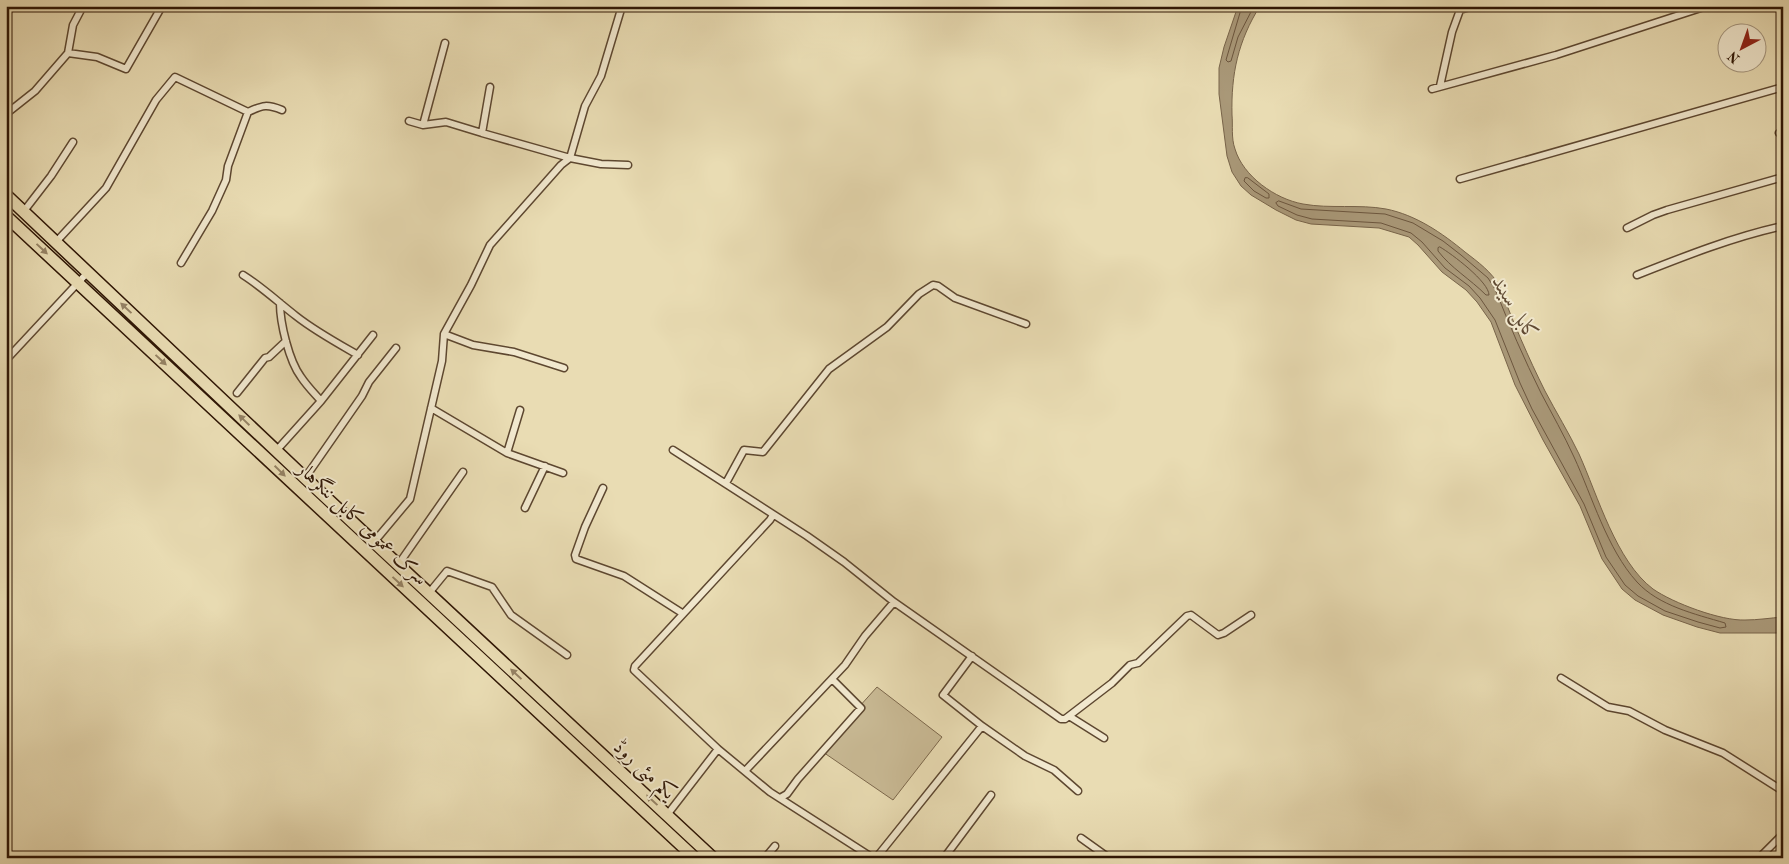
<svg xmlns="http://www.w3.org/2000/svg" width="1789" height="864" font-family="'Old Standard TT',Amiri,serif">
  <style>
    .green { fill: #c9ba95; stroke: #7c684c }
    .water { fill: #a99878; stroke: #78644a }
    .lines { fill: none; stroke-linecap: round; stroke-linejoin: round }
    .shore { stroke: #6c563e; stroke-width: 1 }
    .street-casing { stroke: #5d4730; stroke-width: 9 }
    .highway-casing { stroke: #2e1504; stroke-width: 14 }
    .street { stroke: #f1e8ce; stroke-width: 6 }
    .highway { stroke: #e9dcb3; stroke-width: 11 }
    .oneway { fill: #958264 }
    .labels { text-anchor: middle; stroke-width: 4; stroke-linejoin: round; paint-order: stroke }
    .street-label { font-size: 20px; fill: #2e1504; stroke: #f1e8ce }
    .water-label { font-size: 21px; font-style: italic; fill: #5f4932; stroke: #f1e8ce }
  </style>
  <rect width="100%" height="100%" fill="#e9dcb3"/>
  <filter id="stains"><feTurbulence type="fractalNoise" baseFrequency=".004" numOctaves="4"/><feColorMatrix values="0 0 0 0 .2 0 0 0 0 .09 0 0 0 0 .02 0 0 0 .5 -.17"/></filter>
  <radialGradient id="worn" r=".72"><stop offset=".6" stop-color="#630" stop-opacity="0"/><stop offset="1" stop-color="#630" stop-opacity=".3"/></radialGradient>
  <path class="green" d="M877 687 942 737 893 800 820 750Z"/>
  <path class="water" d="M1238 6H1260C1238 41 1231 74 1232 115 1233 125 1231 138 1235 149 1243 176 1275 199 1303 204 1330 209 1359 204 1386 209 1416 215 1442 233 1465 252 1478 262 1492 272 1500 287 1513 322 1528 357 1545 391 1556 412 1569 433 1579 454 1598 496 1616 561 1653 589 1673 603 1721 621 1745 620 1758 620 1770 618 1783 617V633H1720L1697 627 1663 615 1635 600 1622 589 1602 559 1580 506 1543 440 1515 385 1491 322 1477 302 1466 290 1442 272 1418 245 1409 237 1379 228 1311 224 1296 220 1276 210 1251 195 1241 186 1232 172 1227 156 1219 94V68L1224 47Z"/>
  <g class="lines">
    <path class="shore" d="M1242 6 1226 60 1228 62 1231 61 1238 37 1254 6
      M1248 178 1269 194V198H1266L1254 191 1244 181 1245 178Z
      M1279 201 1301 209 1385 214 1413 223 1443 241 1461 255 1488 278 1495 289C1509 324 1524 359 1541 393 1552 414 1564 435 1574 457 1592 496 1607 549 1637 582 1659 606 1695 614 1725 623L1726 627 1720 628 1698 622 1665 611 1638 596 1625 585 1606 557 1584 504 1532 409 1520 383 1495 320 1480 298 1469 286 1445 268 1422 242 1411 233 1381 223 1312 219 1297 215 1278 206 1276 203Z
      M1440 247C1452 254 1489 282 1489 295H1486C1470 279 1451 268 1438 251V248Z"/>
    <defs>
      <path id="street" d="M6 13 13 6
        M68 53 97 57 126 69 162 6
        M1440 86 1452 32 1460 10 1473 6
        M490 87 482 133 570 158 601 164 628 165
        M1432 89 1556 55 1707 6
        M6 114 35 91 68 53 73 25 83 6
        M409 121 423 125 446 122 482 133
        M423 125 445 43
        M1779 133 1783 132
        M1460 179 1783 87
        M24 211 51 176 73 142
        M1627 228 1653 215 1667 210 1783 177
        M56 242 106 188 156 100 175 77 248 112
        M181 263 212 211 226 180 228 166 248 112C263 105 267 104 282 110
        M243 275C262 287 278 302 296 316 315 331 337 343 358 355
        M1637 275C1685 256 1733 237 1783 226
        M280 303C280 323 289 361 301 377 307 386 314 393 321 401
        M444 334 473 345 514 352 564 368
        M6 360 88 272
        M237 393 265 358 269 357 286 341
        M431 408 507 453 563 473
        M673 450 807 536 844 562 894 602 1061 719H1065L1112 683 1130 665 1138 663 1187 616 1191 615 1218 635 1224 633 1251 615
        M276 451 321 401 373 335
        M507 453 520 410
        M305 478 362 396 369 382 396 348
        M726 483 744 450 763 452 829 369 887 327 919 294 933 285 938 286 955 298 1026 324
        M603 488 585 527 575 555 576 559 624 576 682 613
        M525 508 545 466
        M773 515 770 520 635 666 634 670 718 749 770 792 873 858
        M374 542 410 499 442 361 444 334 471 285 490 245 561 165 570 158 585 106 601 76 622 6
        M398 565 463 472
        M429 593 447 571 492 587 511 615 567 655
        M972 656 943 695 982 726 1025 756 1054 770 1078 791
        M1561 678 1608 707 1629 711 1665 730 1723 753 1783 791
        M1069 716 1104 738
        M745 771 845 665 865 636 894 602
        M780 798 787 794 798 779 861 708 832 679
        M667 815 718 749
        M1081 838 1109 858
        M765 858 775 846
        M876 858 982 726
        M944 858 991 795
        M1759 858 1780 837 1783 832"/>
      <path id="highway" d="M6 195 305 478 713 858
        M6 216 695 858"/>
    </defs>
    <use href="#street" class="street-casing"/>
    <use href="#highway" class="highway-casing"/>
    <use href="#street" class="street"/>
    <use href="#highway" class="highway"/>
  </g>
  <defs><path id="oneway-solid" d="M-6-.8H1V-3.2L6.5 0L1 3.2V.8H-6Z" transform="scale(1.25)"/></defs>
  <g class="oneway">
    <use href="#oneway-solid" transform="translate(42 249) rotate(43)"/>
    <use href="#oneway-solid" transform="translate(126 308) rotate(-137)"/>
    <use href="#oneway-solid" transform="translate(161 360) rotate(43)"/>
    <use href="#oneway-solid" transform="translate(244 420) rotate(-136)"/>
    <use href="#oneway-solid" transform="translate(280 471) rotate(44)"/>
    <use href="#oneway-solid" transform="translate(398 582) rotate(43)"/>
    <use href="#oneway-solid" transform="translate(516 674) rotate(-137)"/>
    <use href="#oneway-solid" transform="translate(652 800) rotate(-137)"/>
  </g>
  <g class="labels">
    <g class="street-label">
      <text transform="translate(363 523) rotate(43)" y="7">سرک عمومی کابل ننگرهار</text>
      <text transform="translate(645 769) rotate(43)" y="7">یکم مئی روڈ</text>
    </g>
    <g class="water-label">
      <text transform="translate(1516 308) rotate(59)" y="7">کابل سيند</text>
    </g>
  </g>
  <rect width="1789" height="864" fill="none" stroke="#e9dcb3" stroke-width="25"/>
  <rect x="8" y="8" width="1774" height="849" fill="none" stroke="#2e1504" stroke-width="2.5"/>
  <rect x="12" y="12" width="1764" height="839" fill="none" stroke="#2e1504"/>
  <g transform="translate(1742 48) rotate(221)"><circle r="24" fill="#f1e8ce" stroke="#a3947d"/>
  <path d="M0-4L9 19L0 12L-9 19Z" fill="#8f2418"/>
  <text y="-8" font-size="14" font-weight="bold" text-anchor="middle" fill="#2e1504">N</text>
  </g>
  <rect width="100%" height="100%" filter="url(#stains)"/>
  <rect width="100%" height="100%" fill="url(#worn)"/>
</svg>
